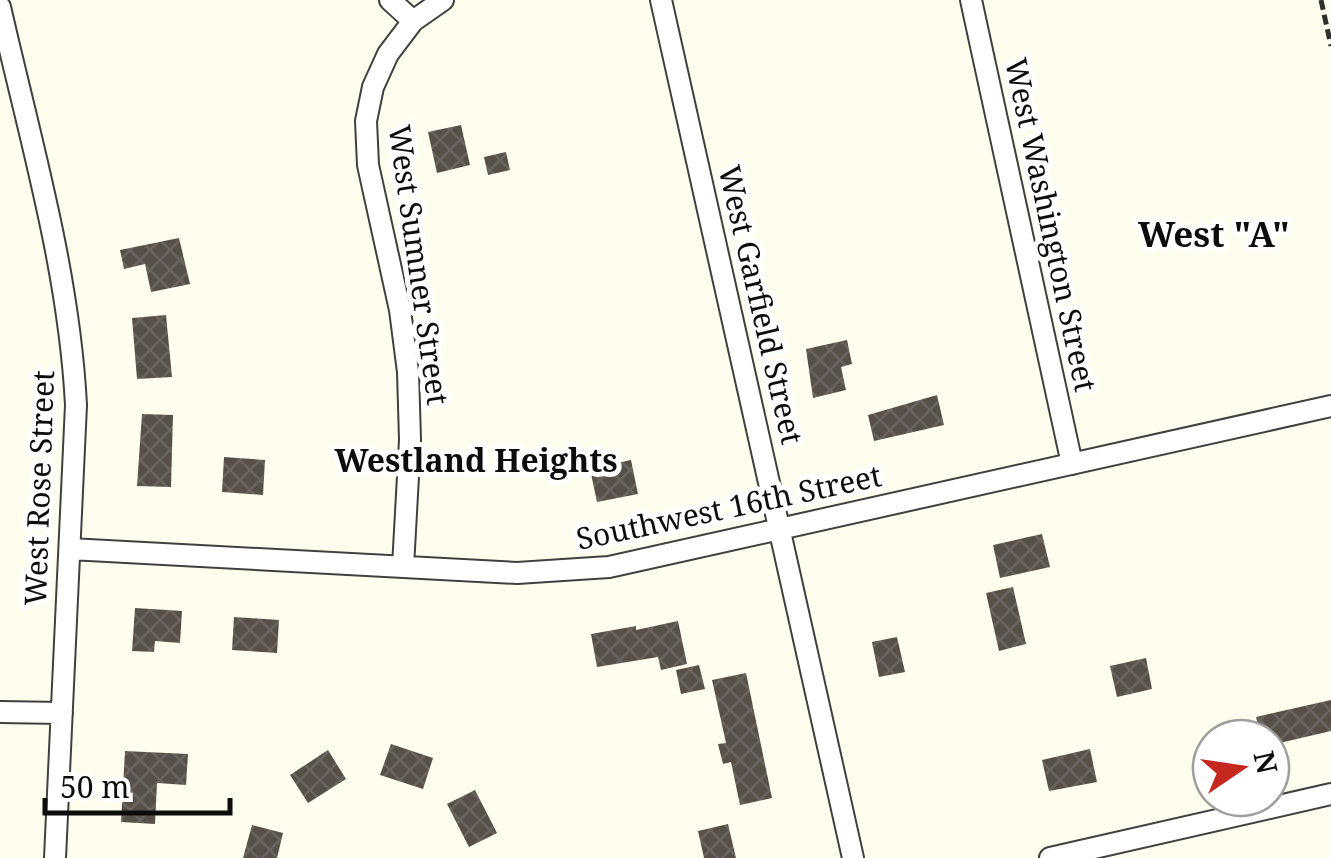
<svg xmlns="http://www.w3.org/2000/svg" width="1331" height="858" font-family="'Noto Serif',serif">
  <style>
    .building { fill: url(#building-cross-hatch) }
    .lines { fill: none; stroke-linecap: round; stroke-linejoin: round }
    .street-casing { stroke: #404040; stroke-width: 24 }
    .path { stroke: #2f2f2f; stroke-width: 5; stroke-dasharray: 10 5; stroke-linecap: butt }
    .street { stroke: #fff; stroke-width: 20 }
    .labels { text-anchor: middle; stroke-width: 10; stroke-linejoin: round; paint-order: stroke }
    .street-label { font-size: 30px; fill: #0d0d0d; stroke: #fff }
    .neighbourhood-label { font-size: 32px; font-weight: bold; fill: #0d0d0d; stroke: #fff }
    .quarter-label { font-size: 35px; font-weight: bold; fill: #0d0d0d; stroke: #fff }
  </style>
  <defs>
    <pattern id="building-cross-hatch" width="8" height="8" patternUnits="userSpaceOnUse" patternTransform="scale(2.5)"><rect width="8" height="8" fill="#565049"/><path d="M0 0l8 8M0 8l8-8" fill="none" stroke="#69645f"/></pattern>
  </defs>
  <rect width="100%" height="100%" fill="#fffded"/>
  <path class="building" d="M461 125 470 165 437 173 428 132Z
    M506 152 510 170 488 175 484 157Z
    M179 238 190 284 151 292 145 264 124 269 120 250Z
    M166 315 172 377 137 379 132 318Z
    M847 340 852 364 841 367 846 390 813 398 806 349Z
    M937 395 944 425 874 441 868 415Z
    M142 414 173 415 171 487 137 486Z
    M224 457 265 460 263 495 222 492Z
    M631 460 638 494 597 502 590 469Z
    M1042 534 1050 567 1000 578 993 545Z
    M1013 587 1026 644 999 651 986 593Z
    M135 608 182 611 180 643 155 641 154 652 132 651Z
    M234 617 279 620 277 653 232 650Z
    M678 621 687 664 661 670 658 657 597 667 591 634 636 626V630Z
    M897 637 905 672 879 677 872 642Z
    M1146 658 1152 689 1117 697 1110 666Z
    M699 665 705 689 681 694 676 670Z
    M746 673 772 798 740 805 731 762 723 764 718 744 726 743 712 680Z
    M1331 700V731L1271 745V738H1261L1256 717Z
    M391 744 433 758 423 789 380 775Z
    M1090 749 1097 782 1049 791 1042 760Z
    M328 750 346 779 308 803 290 775Z
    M125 751 188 754 186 785 157 783 155 824 121 822Z
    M475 790 497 833 469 847 447 804Z
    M728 824 736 858H704L698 831Z
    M252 825 283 833 277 858H243Z"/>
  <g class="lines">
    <defs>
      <path id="street" d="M390 0 413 21
        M661 0 853 858
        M971 0 1072 464
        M0 7C30 139 69 270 76 405L55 858
        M70 549 517 573 609 567 1331 406
        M403 567 410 440 408 372 400 310 368 165 366 121 373 87 388 54 413 21 443 0
        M0 712 62 713
        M1050 858 1331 794"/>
    </defs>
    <use href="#street" class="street-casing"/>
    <path class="path" d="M1321 0 1331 46"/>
    <use href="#street" class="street"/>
  </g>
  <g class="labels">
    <g class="street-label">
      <text transform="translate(1050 225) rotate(78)" y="10">West Washington Street</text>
      <text transform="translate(418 265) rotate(82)" y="10">West Sumner Street</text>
      <text transform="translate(760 305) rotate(77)" y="10">West Garfield Street</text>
      <text transform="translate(40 488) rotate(-88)" y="10">West Rose Street</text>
      <text transform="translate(729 508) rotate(-12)" y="10">Southwest 16th Street</text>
    </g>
    <g class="neighbourhood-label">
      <text x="476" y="472">Westland Heights</text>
    </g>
    <g class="quarter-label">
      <text x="1214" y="247">West "A"</text>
    </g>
  </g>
  <g transform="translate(1241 768) rotate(77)"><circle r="48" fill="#ffffff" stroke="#9e9e9e" stroke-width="2.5"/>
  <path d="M0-8L18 38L0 25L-18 38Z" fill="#c5281e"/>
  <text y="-15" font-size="28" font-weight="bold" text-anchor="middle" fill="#0d0d0d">N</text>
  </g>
  <path d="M45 798v15h185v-15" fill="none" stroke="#0d0d0d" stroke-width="5"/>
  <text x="60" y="798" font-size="30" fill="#0d0d0d" stroke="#ffffff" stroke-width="8" paint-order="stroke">50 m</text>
</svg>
